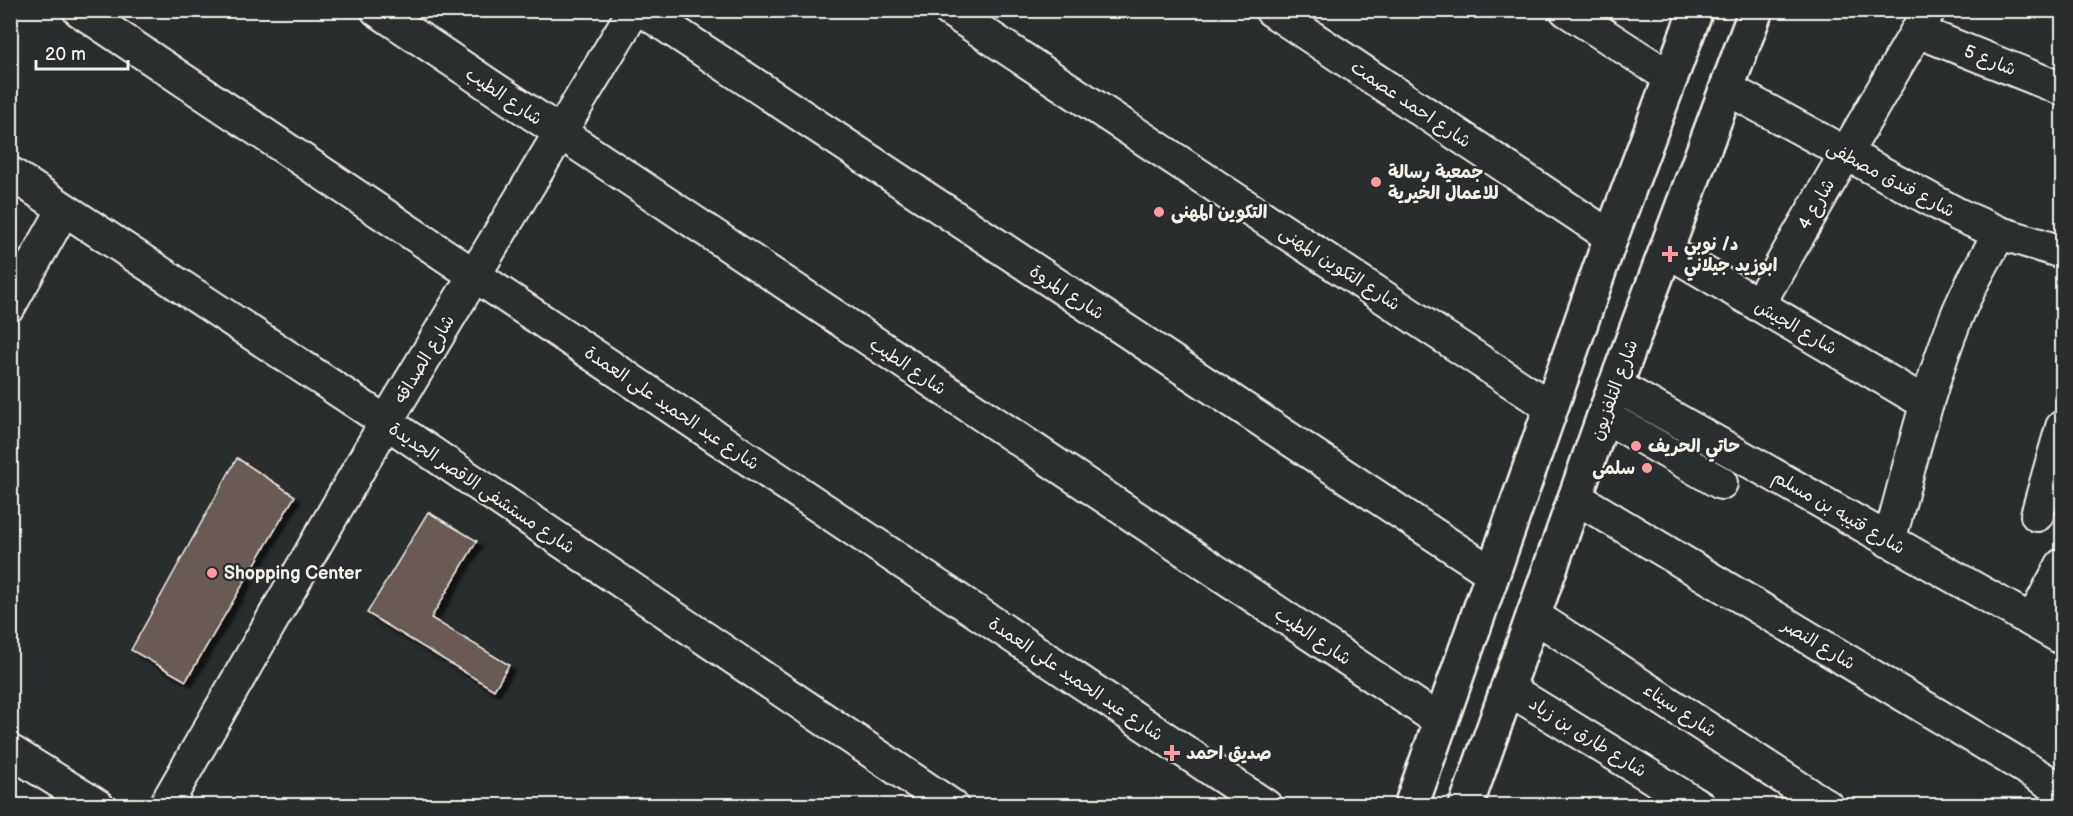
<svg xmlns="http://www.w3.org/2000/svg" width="2073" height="816" font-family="'Balsamiq Sans','Playpen Sans Arabic',sans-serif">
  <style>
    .building { fill: #6b5a54; stroke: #f4f1e8; stroke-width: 1.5; filter: url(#shadow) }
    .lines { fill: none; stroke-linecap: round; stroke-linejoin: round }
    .street-casing { stroke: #f4f1e8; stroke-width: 36 }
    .secondary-casing { stroke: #f4f1e8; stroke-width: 38 }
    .street { stroke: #2a2d2e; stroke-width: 32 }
    .secondary { stroke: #2a2d2e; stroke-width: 33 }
    .poi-dot { fill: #ff9aa2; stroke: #2a2d2e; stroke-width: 2 }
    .labels { text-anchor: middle; stroke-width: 4.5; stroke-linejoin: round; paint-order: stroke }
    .street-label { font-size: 18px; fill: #f4f1e8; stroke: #2a2d2e }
    .poi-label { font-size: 18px; font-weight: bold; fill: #f4f1e8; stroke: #2a2d2e; text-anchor: start }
  </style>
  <defs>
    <filter id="shadow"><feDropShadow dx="5.5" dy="5.5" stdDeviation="1.5" flood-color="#0009"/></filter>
  </defs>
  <rect width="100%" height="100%" fill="#2a2d2e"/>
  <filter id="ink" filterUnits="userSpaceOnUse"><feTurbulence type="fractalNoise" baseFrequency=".0167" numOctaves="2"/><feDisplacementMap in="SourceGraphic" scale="12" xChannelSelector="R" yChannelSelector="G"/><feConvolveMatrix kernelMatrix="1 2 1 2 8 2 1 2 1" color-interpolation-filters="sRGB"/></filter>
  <g filter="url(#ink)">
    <path class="building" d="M237 458 295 496 186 681 131 650Z
      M428 512 477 541 431 618 509 665 494 690 367 613Z"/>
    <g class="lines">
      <defs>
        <path id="street" d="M79 10 1266 806
          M377 10 1440 721
          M642 10 1492 573
          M949 10 1550 407
          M1271 10 1611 237
          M1566 10 1671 78
          M1917 31 2062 89
          M1726 88 1959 215 2000 233 2062 252
          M10 173 386 422 952 806
          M1666 250 1927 404
          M10 305 64 209
          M1758 305 1929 10
          M1615 385 2062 638
          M1604 416 1721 483
          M1575 497 2062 790
          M2037 515 2062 427
          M1889 541C1910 466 1927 390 1956 318 1968 288 1984 260 2000 233
          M1533 615 1827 806
          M2032 621 2062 565
          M1507 688 1699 806
          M10 751 98 806
          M165 806 386 422 634 10"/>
        <path id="secondary" d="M1411 806 1611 237 1696 10
          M1466 806 1604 416 1756 10"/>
      </defs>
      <use href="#street" class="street-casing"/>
      <use href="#secondary" class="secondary-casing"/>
      <use href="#street" class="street"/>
      <use href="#secondary" class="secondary"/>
    </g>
  </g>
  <g class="poi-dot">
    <circle cx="1376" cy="182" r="6"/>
    <circle cx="1159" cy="212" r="6"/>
    <path d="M1667 245h6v6h6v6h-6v6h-6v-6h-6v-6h6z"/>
    <circle cx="1636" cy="446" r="6"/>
    <circle cx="1647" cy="468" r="6"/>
    <circle cx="212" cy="573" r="6"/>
    <path d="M1169 744h6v6h6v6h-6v6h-6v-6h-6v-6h6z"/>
  </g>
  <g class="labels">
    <g class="street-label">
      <text transform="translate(1990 60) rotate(22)" y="6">شارع 5</text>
      <text transform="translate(504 96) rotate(34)" y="6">شارع الطيب</text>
      <text transform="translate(1411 104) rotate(34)" y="6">شارع احمد عصمت</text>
      <text transform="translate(1891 179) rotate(28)" y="6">شارع فندق مصطفى</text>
      <text transform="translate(1816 204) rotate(-60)" y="6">شارع 4</text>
      <text transform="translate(1340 268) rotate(33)" y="6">شارع التكوين المهنى</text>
      <text transform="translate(1067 292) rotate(33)" y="6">شارع المروة</text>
      <text transform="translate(1796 327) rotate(30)" y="6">شارع الجيش</text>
      <text transform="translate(424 359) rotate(-59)" y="6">شارع الصداقه</text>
      <text transform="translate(908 366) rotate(34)" y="6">شارع الطيب</text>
      <text transform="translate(1614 390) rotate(-70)" y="6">شارع التلفزيون</text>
      <text transform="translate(672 408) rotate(34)" y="6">شارع عبد الحميد على العمدة</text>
      <text transform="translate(482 488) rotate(34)" y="6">شارع مستشفى الاقصر الجديدة</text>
      <text transform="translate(1839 512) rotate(30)" y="6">شارع قتيبه بن مسلم</text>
      <text transform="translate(1313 636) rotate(34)" y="6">شارع الطيب</text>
      <text transform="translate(1819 644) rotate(31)" y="6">شارع النصر</text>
      <text transform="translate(1076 679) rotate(34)" y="6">شارع عبد الحميد على العمدة</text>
      <text transform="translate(1680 710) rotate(33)" y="6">شارع سيناء</text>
      <text transform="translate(1588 737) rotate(32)" y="6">شارع طارق بن زياد</text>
    </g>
    <g class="poi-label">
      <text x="1388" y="178">جمعية رسالة<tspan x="1388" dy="21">للاعمال الخيرية</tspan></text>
      <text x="1171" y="218">التكوين المهنى</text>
      <text x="1684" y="250">د/ نوبي<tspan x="1684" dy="21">ابوزيد جيلاني</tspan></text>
      <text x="1648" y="452">حاتي الحريف</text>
      <text x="1635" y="474" text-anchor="end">سلمى</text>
      <text x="224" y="579">Shopping Center</text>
      <text x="1186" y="759">صديق احمد</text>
    </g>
  </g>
  <rect width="2073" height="816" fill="none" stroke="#2a2d2e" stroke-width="36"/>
  <rect x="18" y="18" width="2037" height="780" fill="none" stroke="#f4f1e8" stroke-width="2" filter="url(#ink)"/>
  <path d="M36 60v9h92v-9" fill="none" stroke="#f4f1e8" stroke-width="3"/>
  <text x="45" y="60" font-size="18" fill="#f4f1e8" stroke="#2a2d2e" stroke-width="4.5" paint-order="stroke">20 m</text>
</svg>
